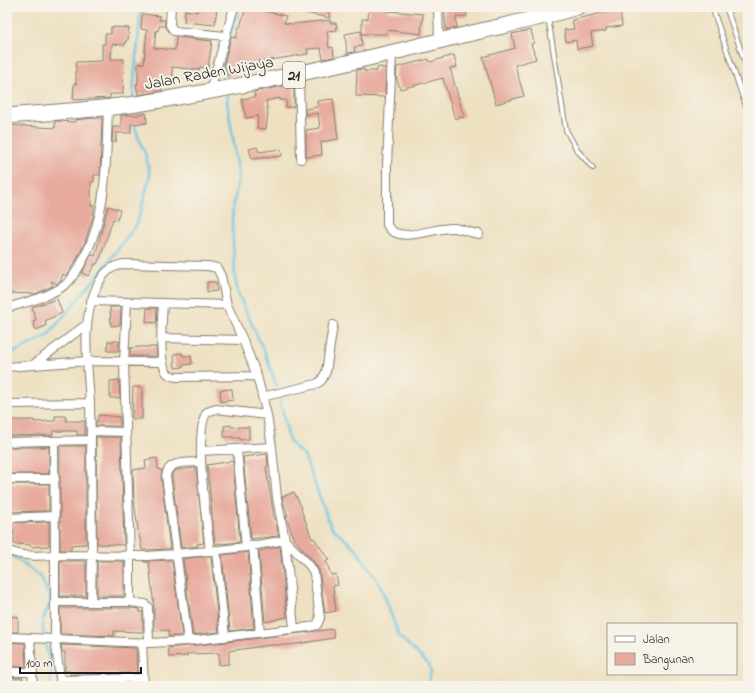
<svg xmlns="http://www.w3.org/2000/svg" width="755" height="693" font-family="'Indie Flower',sans-serif">
  <style>
    .lines { fill: none; stroke-linecap: round; stroke-linejoin: round }
    .stream { stroke: #65c4e3; stroke-width: 2.5 }
    .building { fill: #e7aa9d }
    .lane-casing { stroke: #857e6f; stroke-width: 6 }
    .street-casing { stroke: #857e6f; stroke-width: 10 }
    .highway-casing { stroke: #857e6f; stroke-width: 17 }
    .lane { stroke: #fff; stroke-width: 4 }
    .street { stroke: #fff; stroke-width: 8 }
    .highway { stroke: #fff; stroke-width: 15 }
    .labels { text-anchor: middle; stroke-width: 4; stroke-linejoin: round; paint-order: stroke }
    .shield { fill: #f7f3e8; stroke: #5e5c59; stroke-width: 1 }
    .shield-label { font-size: 15px; font-weight: bold; fill: #1c1c1c }
    .street-label { font-size: 16px; fill: #1c1c1c; stroke: #f7f3e8 }
  </style>
  <rect width="100%" height="100%" fill="#f7f3e8"/>
  <filter id="ink" filterUnits="userSpaceOnUse"><feTurbulence type="fractalNoise" baseFrequency=".025" numOctaves="2"/><feDisplacementMap in="SourceGraphic" scale="8" xChannelSelector="R" yChannelSelector="G"/><feConvolveMatrix kernelMatrix="1 2 1 2 8 2 1 2 1" color-interpolation-filters="sRGB"/></filter>
  <filter id="wash" filterUnits="userSpaceOnUse"><feTurbulence type="fractalNoise" baseFrequency=".012" numOctaves="4" result="noise"/><feDisplacementMap in="SourceGraphic" scale="16" xChannelSelector="R" yChannelSelector="G"/><feGaussianBlur stdDeviation="0.9" result="paint"/><feColorMatrix in="noise" values="0 0 0 0 0 0 0 0 0 0 0 0 0 0 0 0 0 1.4 0 .05"/><feComposite in="paint" operator="in"/></filter>
  <g filter="url(#wash)">
    <rect width="100%" height="100%" fill="#eee1c2"/>
    <g class="lines">
      <path class="stream" d="M225 80 222 64 240 7
        M228 96 227 101 239 177 233 206 232 223 235 278 238 293 244 307 265 353 277 387
        M133 98C134 68 140 38 140 7
        M7 356 47 336 100 273 136 225 140 214 150 175 146 156 136 131 134 121
        M280 400 289 440 294 447 304 455 331 527 355 548 371 571 381 587 399 636 429 665 431 671 428 686
        M11 555 41 577 51 600 42 622 45 644 52 669 50 686"/>
    </g>
    <g id="blocks">
      <path class="building" d="M198 7H217L215 25 184 22 185 10 197 12Z
        M246 7H266L264 11 286 16 284 23 293 24 330 20V23H336L337 30 327 31 329 48 333 47 334 57 323 59 321 48 307 49 308 54 270 60V61H258L260 67 246 72 245 70 228 76 224 64 231 37 236 38 239 27H240Z
        M369 7H388V11L423 14 421 34 387 30V34H362V19H368Z
        M444 7H466L467 16 456 17 457 27 446 30Z
        M328 9 330 18 305 13V12Z
        M620 9 622 26 606 28V31L591 33 593 46 577 49 576 40 566 42 564 30 574 29 572 20Z
        M142 14 160 16 159 20H165V26H159L158 31 156 30 154 48 175 50 176 37 212 41 208 68 200 67 199 70 172 67 174 84 161 86 162 91 138 95 136 84H138V64L144 63 147 30 141 29Z
        M111 27 129 28 128 40H126L125 45 112 44 111 59H124L123 94H110V98L73 100 74 83 76 84V62L102 61V44H105V34H111Z
        M531 30 534 43 531 44 536 59 515 65 524 96 496 104 483 57 515 48 512 34Z
        M361 31 362 46 354 47 355 52 347 53 345 34Z
        M454 55 457 67 450 68 464 117 455 119 443 78 400 89 396 76 397 67 429 59 430 62Z
        M377 67 386 68 385 97 356 96 357 70 364 69V71H377Z
        M288 85H294V107H286V100H280V98L266 101 268 113 266 129 257 128 258 116 246 118 242 99 255 97 254 92Z
        M333 99 338 139 321 142 322 155 306 157V130L320 128 318 113 305 115V109L318 107 317 101Z
        M146 113 147 123 131 124V133H116V142H112L113 127H121V115H138V114Z
        M93 118H102L100 175H94V182H91V206H94L93 216 85 242 77 259 66 276 63 274 60 282 57 284 51 281 53 286 50 287 35 294 8 293 7 255H10L11 234H7V125L55 128V121L75 122V120Z
        M257 147 259 152 281 149 282 156 252 159 249 149Z
        M108 206 120 210 117 220 113 219 101 256 97 264H95L88 276 82 273 91 255 95 256Z
        M207 282H216L217 291 207 292Z
        M57 299 62 313 45 321 46 326 36 330 33 321 36 320 32 307Z
        M110 307H121L120 325 111 326Z
        M147 308H157L156 323 146 322Z
        M108 341H119V351H107Z
        M140 347H156L157 356H130V348Z
        M182 353 183 356H191L192 364 183 365V367L175 368 174 354Z
        M119 380 120 398H110V381Z
        M133 387H142V419H132Z
        M232 389 233 400 221 402 220 390Z
        M98 415 120 417V426H96V421H98Z
        M55 416H66V421H85V435H77V431H53V435L7 436V420H34V422L55 421Z
        M231 425V427H249V439L240 440V438H232L233 437H224V426Z
        M96 437H121L124 545 97 544Z
        M60 446H86V544L71 545V550H60Z
        M7 447H49V474H7Z
        M267 454 268 466 266 467 274 518H275L279 536 251 539 243 457Z
        M157 458 158 469 162 470 161 477 170 549 142 550 138 529 134 501 133 470 146 468 145 460Z
        M233 461 240 542 220 544V543L215 544 207 465Z
        M196 468 204 543 197 544 198 546 181 548 172 476V473L177 470Z
        M7 484H49V511L7 512Z
        M294 492 302 508 301 509 312 539 314 538 329 560 326 561 331 575 336 574 338 585 333 586 336 611 325 613 319 570 312 559 304 551 295 540H294L286 516H288L282 497Z
        M49 522V546L31 547V545L14 544V531H7V523Z
        M280 546 287 617 265 622 259 551Z
        M248 552 254 628 230 631 222 555Z
        M198 557H211L219 632 193 635 183 559Z
        M172 560 182 636H168V630L154 631V607L149 562H144L143 561Z
        M60 561H86V596H60Z
        M97 561H124V596H97Z
        M60 608H130L140 609V612H143V632L114 631V636L60 634Z
        M7 616 18 617V632H7Z
        M333 629 334 638 290 645H271L229 651V664L219 665V653L187 654V656L169 657 168 648 226 642Z
        M7 642 25 643 26 666H7Z
        M61 645 136 648 137 673 70 674V671H65V652H62Z
        M7 678H23V686H7Z"/>
    </g>
  </g>
  <g filter="url(#ink)">
    <use href="#blocks" fill-opacity="0" stroke="#857e6f" stroke-width="1"/>
    <g class="lines">
      <defs>
        <path id="lane" d="M712 7 748 112
          M726 7 748 71
          M548 17 566 130 577 150 593 168
          M748 595V596"/>
        <path id="street" d="M171 7 170 25 174 31 226 36
          M438 7 439 41
          M392 53 387 165V225C398 246 436 226 454 228 463 229 470 233 479 234
          M299 74 301 159
          M210 91 234 7
          M91 301 127 302 124 362 130 556V602L145 604 148 607 149 643
          M127 302 227 305
          M163 304C162 319 158 362 167 373 170 376 174 377 178 377L257 376
          M7 308C26 302 50 297 66 284 73 278 77 270 82 262 108 215 106 160 108 108
          M162 338 243 340
          M33 365 87 324
          M7 367 87 361 162 362
          M262 397 316 384 321 381 326 372 333 325
          M7 404 90 403
          M91 431 126 432
          M91 440C91 428 90 416 90 403 88 364 80 323 97 286 103 274 110 266 124 264L208 266 217 268 221 276 227 305 243 340 257 376 267 415
          M7 442 91 440 92 555 91 602H130
          M237 449 246 547
          M201 451 272 447
          M7 479H55
          M7 518 55 516
          M253 545 260 633
          M7 550C22 557 40 556 55 555L54 442
          M216 550 225 637
          M55 602H91
          M7 637 149 643 188 641 309 627 317 625 320 618 314 573 310 566 285 540 277 498 272 447 267 415 216 409 207 412C193 432 207 523 210 551L246 547 285 540 294 628
          M30 638 33 686
          M188 641 166 476C168 460 188 463 201 462
          M142 642 144 686
          M7 672H33
          M105 678 106 686
          M61 680 143 678
          M61 686 55 639V555L148 556 210 551"/>
        <path id="highway" d="M7 116C54 112 102 110 149 102 246 86 343 65 439 41 485 29 532 21 577 7"/>
      </defs>
      <use href="#lane" class="lane-casing"/>
      <use href="#street" class="street-casing"/>
      <use href="#highway" class="highway-casing"/>
      <use href="#lane" class="lane"/>
      <use href="#street" class="street"/>
      <use href="#highway" class="highway"/>
    </g>
  </g>
  <g class="labels">
    <rect class="shield" x="283" y="62" width="22" height="26" rx="3"/>
    <g class="shield-label">
      <text x="294" y="80">21</text>
    </g>
    <g class="street-label">
      <text transform="translate(209 72) rotate(-10)" y="6">Jalan Raden Wijaya</text>
    </g>
  </g>
  <rect width="755" height="693" fill="none" stroke="#f7f3e8" stroke-width="24"/>
  <rect x="607" y="623" width="130" height="52" fill="#f7f3e8" stroke="#9f9d96"/>
  <rect x="615" y="636" width="20" height="6" fill="#ffffff" stroke="#9f9d96"/>
  <text x="643" y="643" font-size="12" fill="#1c1c1c">Jalan</text>
  <rect x="615" y="653" width="20" height="12" fill="#e7aa9d" stroke="#9f9d96"/>
  <text x="643" y="663" font-size="12" fill="#1c1c1c">Bangunan</text>
  <path d="M20 667v6h121v-6" fill="none" stroke="#1c1c1c" stroke-width="2"/>
  <text x="26" y="667" font-size="12" fill="#1c1c1c" stroke="#f7f3e8" stroke-width="3" paint-order="stroke">100 m</text>
</svg>
